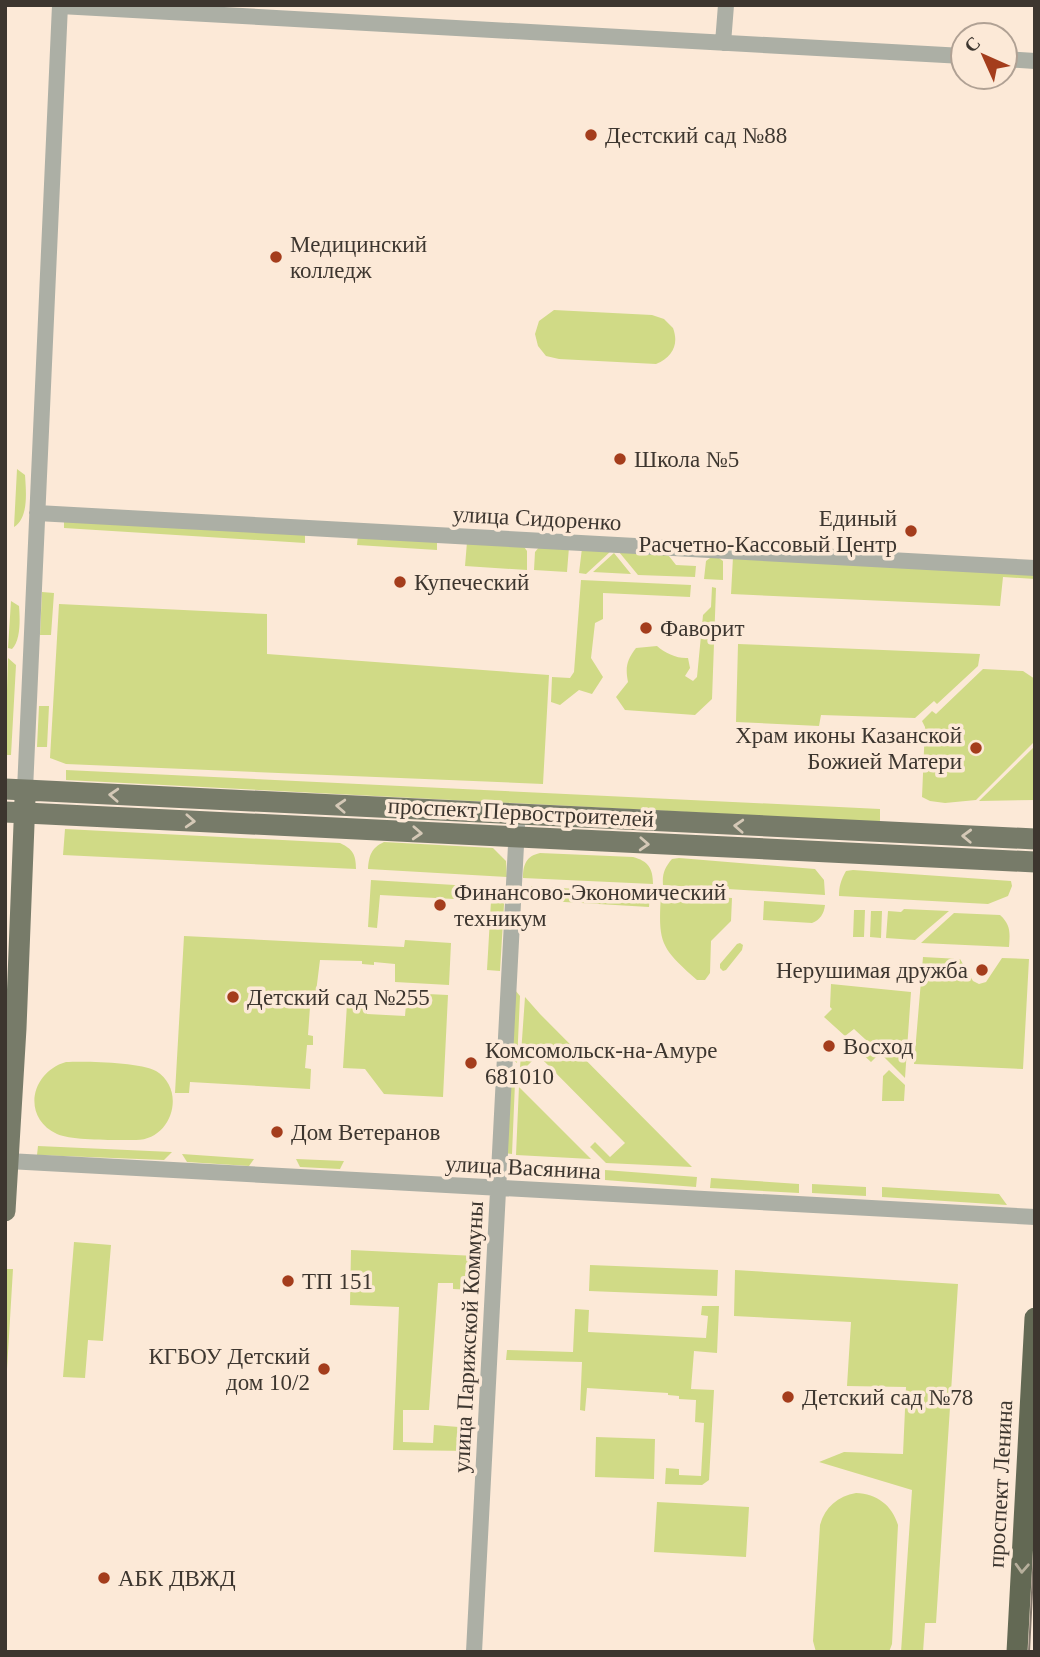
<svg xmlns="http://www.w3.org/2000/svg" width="1040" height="1657" font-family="Georgia,serif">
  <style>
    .green { fill: #d0da86 }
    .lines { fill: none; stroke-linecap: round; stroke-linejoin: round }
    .minor { stroke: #acafa5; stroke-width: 16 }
    .major { stroke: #777b69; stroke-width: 21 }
    .highway { stroke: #636954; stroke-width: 21 }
    .tram { stroke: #84786d; stroke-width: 2 }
    .oneway { stroke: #d4c8b6 }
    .oneway2 { stroke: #b7af9c }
    .poi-dot { fill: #a43d1c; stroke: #fce9d7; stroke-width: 2.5 }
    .labels { text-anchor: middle; stroke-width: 7; stroke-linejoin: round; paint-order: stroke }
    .poi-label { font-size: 23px; fill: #3d362f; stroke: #fce9d7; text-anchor: start }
    .street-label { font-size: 23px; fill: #3d362f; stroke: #fce9d7 }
  </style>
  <rect width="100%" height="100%" fill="#fce9d7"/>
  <path class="green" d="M554 310 652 315 664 319 673 328C679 344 673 357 656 364L559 359 546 356 538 346 535 334 539 321Z
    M17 469 25 475C26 491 29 518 14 527Z
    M64 519 305 532V543L64 528Z
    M358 535 437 540V550L357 545Z
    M467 542 522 544 527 551V570L465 566Z
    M540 546 569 547 567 572 534 570 535 552Z
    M582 548 611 551 586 574 579 573Z
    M665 551 676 565 696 566 695 577 638 575 619 552Z
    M614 553 631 574 593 572Z
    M733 557 1035 574V579L1003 577 1000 606 731 594Z
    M710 558H719L723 561V580L704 579 706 561Z
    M581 580 691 585 690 597 603 593V619L595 623 591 658 603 677 592 694 579 690 560 705 551 702 552 677 570 678 574 672Z
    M712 587 716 588 712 699 695 715 625 710 616 697 628 682C625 667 627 660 636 648L657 646C665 653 678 659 688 658L690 668 685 676 693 681 697 677 703 615 711 607Z
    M42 592 54 593 51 635H40Z
    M11 601 19 606C20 618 21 640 12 649L8 648Z
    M59 604 267 614V654L549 675 543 784 66 764 50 758Z
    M738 644 980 654 978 666 937 704 934 701 915 718 821 715 819 726 736 722Z
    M8 658 16 665 11 755H5Z
    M983 669 1023 671 1035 679V741L976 800 945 803 930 801 922 797 925 727 922 721 932 711 936 714Z
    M39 706H49L47 747H37Z
    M1035 746V800L979 801Z
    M66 770 880 809V822L66 780Z
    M65 829 340 843C353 849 356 855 356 869L63 855Z
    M384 842 493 848 506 861 507 877 368 869C369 856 371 848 384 842Z
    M540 853 633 857C648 861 653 868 653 884L523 878C523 865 526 856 540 853Z
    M679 858 815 869 824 880 825 895 663 885C662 874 665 867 672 859Z
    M853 870 1011 881 1012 886 1008 896 988 904 839 896C839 886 841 880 846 871Z
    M371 880 505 888 500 971 487 970 491 901 380 895 377 928 368 927Z
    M531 886 650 894 649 907 531 900Z
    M661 894 732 898 731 921 711 941 710 973 705 980H697C660 947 658 943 661 894Z
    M764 901 825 905C824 914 820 920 812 923L763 920Z
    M904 909 949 911 915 940 886 938 888 911 901 912Z
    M854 910H865L864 937H853Z
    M871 911H882L881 938 870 937Z
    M954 913 1000 915C1011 925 1010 933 1009 947L921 943Z
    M184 936 404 947 405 940 451 943 449 985 395 982V964L374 962V965L362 964V961L320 960 316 992 311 993 308 1035 313 1036V1045H307L305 1068 311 1069 310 1089 190 1082 189 1093H175Z
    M740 943 743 945 742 950 726 970 723 971 720 968V964L737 944Z
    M923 957 960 959 973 981 979 984 986 982 1002 958 1029 959 1023 1069 914 1064Z
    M831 984 911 992 905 1078 883 1056H877L871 1062 857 1049 866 1040 854 1029 845 1036 824 1017 832 1009 830 1007Z
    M515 990 520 996 517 1063 509 1056Z
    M407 993 448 995 443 1097 384 1094 365 1069 343 1068 347 1004 367 1005V1014L405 1016Z
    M525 997 540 1014 692 1167 606 1163 590 1147 595 1142 610 1157 625 1143 538 1055 523 1070 520 1068Z
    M66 1062C85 1061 140 1062 156 1071 187 1090 172 1140 136 1140 119 1140 72 1141 57 1134 21 1117 31 1072 66 1062Z
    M889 1070 905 1085 904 1101H882L883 1076Z
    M508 1076 515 1083 512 1154 504 1153Z
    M519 1086V1087L591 1159 516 1155Z
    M38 1146 172 1152 164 1160 37 1155Z
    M182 1154 254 1159 249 1166 187 1162Z
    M296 1159 344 1161 340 1169 300 1167Z
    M520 1166 594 1169V1178L519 1175Z
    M605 1170 697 1177 696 1187 605 1180Z
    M711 1178 799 1184V1193L710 1188Z
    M812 1184 866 1187V1196L812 1193Z
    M882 1187 999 1194 1007 1205 882 1197Z
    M74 1242 111 1245 103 1341 88 1340 85 1378 63 1377Z
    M351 1250 476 1256 474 1290 453 1289V1283H438L429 1410H403V1442L433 1443 434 1425 471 1428 470 1451 393 1450 399 1307 350 1305Z
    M590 1265 718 1270 717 1296 589 1291Z
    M5 1269H13L6 1386H5Z
    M735 1270 958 1284 936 1623H925L923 1652H901L912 1490 819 1462 844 1452 903 1454 906 1387 847 1386 851 1322 734 1316Z
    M702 1306H719L717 1353 694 1351 691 1389 714 1390 709 1480 702 1485 665 1484 666 1468 679 1469V1475L701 1476 704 1423 695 1422 696 1400 679 1399V1396L668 1395V1393L587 1388 585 1411 580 1410 582 1362 506 1360 507 1350 573 1352 575 1309 589 1310 588 1332 706 1338 708 1316 701 1315Z
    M596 1437 655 1439 654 1479 595 1477Z
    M856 1493C877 1494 892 1505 898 1525L892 1644 889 1652H816L813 1641 820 1525C825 1507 838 1496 856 1493Z
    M657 1502 749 1507 746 1557 654 1552Z"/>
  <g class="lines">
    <path class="minor" d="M60 6 963 56
      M723 43 726 5
      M1005 59 1035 61
      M37 513 1035 568
      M25 790 60 5
      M8 1161 1035 1217
      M474 1652 517 826"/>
    <path class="major" d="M5 789 1035 839
      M5 812 1035 862
      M5 1211 16 1028 25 799"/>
    <path class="highway" d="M1017 1652 1035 1318"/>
    <path class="tram" d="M1029 1652 1035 1533"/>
  </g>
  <defs><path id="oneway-chevron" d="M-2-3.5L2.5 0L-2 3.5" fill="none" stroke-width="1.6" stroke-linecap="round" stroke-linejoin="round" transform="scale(1.75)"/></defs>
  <g class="oneway">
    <use href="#oneway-chevron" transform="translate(114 795) rotate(-177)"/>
    <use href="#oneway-chevron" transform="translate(341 806) rotate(-177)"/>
    <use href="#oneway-chevron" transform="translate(190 821) rotate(3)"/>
    <use href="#oneway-chevron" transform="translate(739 826) rotate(-177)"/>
    <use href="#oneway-chevron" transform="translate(417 833) rotate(3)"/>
    <use href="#oneway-chevron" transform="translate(967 836) rotate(-178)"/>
    <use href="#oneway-chevron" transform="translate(644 844) rotate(3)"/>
  </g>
  <use class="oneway2" href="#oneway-chevron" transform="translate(1022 1568) rotate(93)"/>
  <g class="poi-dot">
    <circle cx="591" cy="135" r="7"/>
    <circle cx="276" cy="257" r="7"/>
    <circle cx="620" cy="459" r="7"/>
    <circle cx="911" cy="531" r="7"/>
    <circle cx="400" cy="582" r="7"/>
    <circle cx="646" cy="628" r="7"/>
    <circle cx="976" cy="748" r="7"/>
    <circle cx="440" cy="905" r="7"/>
    <circle cx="982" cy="970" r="7"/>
    <circle cx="233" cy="997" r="7"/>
    <circle cx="829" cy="1046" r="7"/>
    <circle cx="471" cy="1063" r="7"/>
    <circle cx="277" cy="1132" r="7"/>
    <circle cx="288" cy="1281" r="7"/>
    <circle cx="324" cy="1369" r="7"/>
    <circle cx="788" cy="1397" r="7"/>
    <circle cx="104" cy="1578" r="7"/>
  </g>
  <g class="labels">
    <g class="poi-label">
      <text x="605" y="143">Дестский сад №88</text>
      <text x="290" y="252">Медицинский<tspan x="290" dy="26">колледж</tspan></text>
      <text x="634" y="467">Школа №5</text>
      <text x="897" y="526" text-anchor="end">Единый<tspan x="897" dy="26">Расчетно-Кассовый Центр</tspan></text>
      <text x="414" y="590">Купеческий</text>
      <text x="660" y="636">Фаворит</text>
      <text x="962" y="743" text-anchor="end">Храм иконы Казанской<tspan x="962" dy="26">Божией Матери</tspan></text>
      <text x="454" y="900">Финансово-Экономический<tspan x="454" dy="26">техникум</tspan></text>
      <text x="968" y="978" text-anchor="end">Нерушимая дружба</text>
      <text x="247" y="1005">Детский сад №255</text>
      <text x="843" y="1054">Восход</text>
      <text x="485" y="1058">Комсомольск-на-Амуре<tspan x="485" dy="26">681010</tspan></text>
      <text x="291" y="1140">Дом Ветеранов</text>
      <text x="302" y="1289">ТП 151</text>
      <text x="310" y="1364" text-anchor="end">КГБОУ Детский<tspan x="310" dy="26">дом 10/2</tspan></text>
      <text x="802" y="1405">Детский сад №78</text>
      <text x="118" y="1586">АБК ДВЖД</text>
    </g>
    <g class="street-label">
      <text transform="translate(537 518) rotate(3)" y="8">улица Сидоренко</text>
      <text transform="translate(521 812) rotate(3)" y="8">проспект Первостроителей</text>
      <text transform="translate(523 1167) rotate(3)" y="8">улица Васянина</text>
      <text transform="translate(468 1337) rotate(-87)" y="8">улица Парижской Коммуны</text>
      <text transform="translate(1000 1484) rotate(-87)" y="8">проспект Ленина</text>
    </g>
  </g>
  <rect width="1040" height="1657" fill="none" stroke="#3d362f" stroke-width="14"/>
  <g transform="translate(984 56) rotate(315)"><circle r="33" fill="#fce9d7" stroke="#b0a194" stroke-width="2"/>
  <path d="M0-5L12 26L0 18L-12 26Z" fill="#a43d1c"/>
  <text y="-10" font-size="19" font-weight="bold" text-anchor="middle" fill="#3d362f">С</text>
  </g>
</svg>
